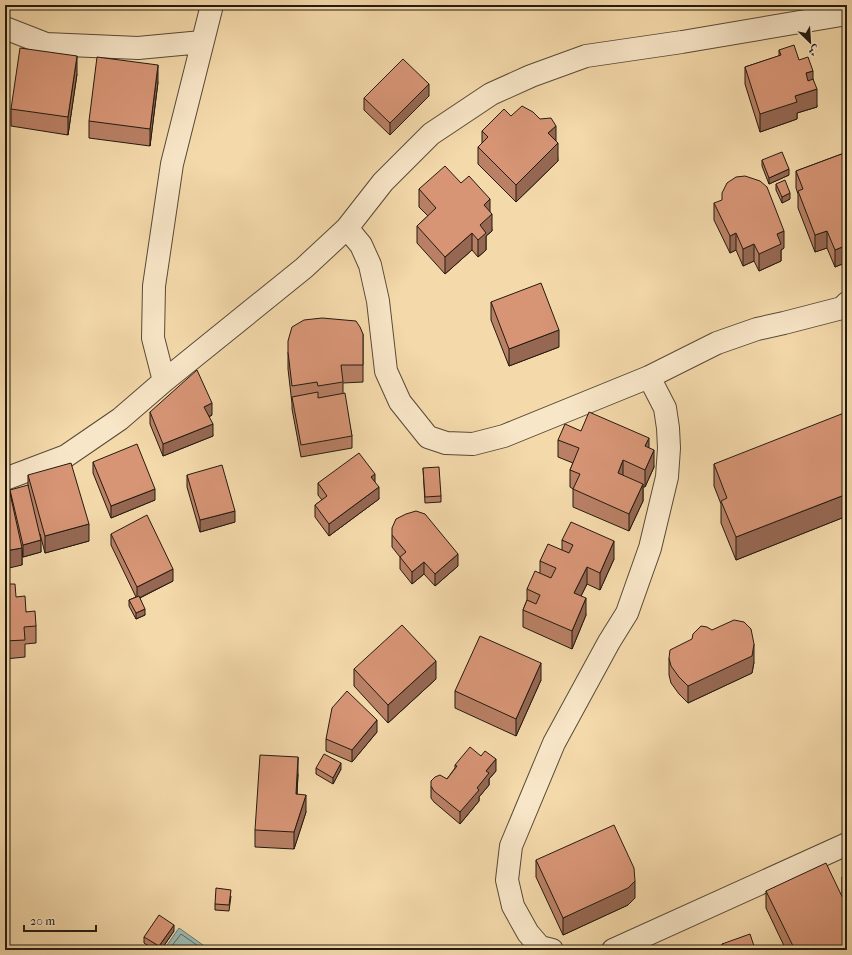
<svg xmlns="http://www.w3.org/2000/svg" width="852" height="955" font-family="'IM FELL French Canon',Amiri,serif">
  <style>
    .water { fill: #9cb9af; stroke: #6c7a6f }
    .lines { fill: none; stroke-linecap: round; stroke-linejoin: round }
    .shore { stroke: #606a60; stroke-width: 1 }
    .minor-casing { stroke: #574a36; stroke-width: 24 }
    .minor { stroke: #f8e6c8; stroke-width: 22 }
    .wall { fill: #b98065; stroke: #231b10 }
    .shaded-wall { fill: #966853; stroke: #231b10 }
    .building { fill: #d79576; stroke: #231b10 }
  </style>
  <rect width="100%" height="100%" fill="#f4d9aa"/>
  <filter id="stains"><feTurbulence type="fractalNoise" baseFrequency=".005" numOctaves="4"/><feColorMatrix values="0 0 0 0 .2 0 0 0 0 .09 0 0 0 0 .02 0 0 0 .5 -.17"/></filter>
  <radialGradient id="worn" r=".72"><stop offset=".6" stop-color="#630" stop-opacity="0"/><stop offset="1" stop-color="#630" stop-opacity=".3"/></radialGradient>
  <path class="water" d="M179 928 210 950H169L165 948Z"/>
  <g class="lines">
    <path class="shore" d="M170 950 171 947 181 934 204 950"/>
    <defs>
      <path id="minor" d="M5 28 46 44 138 48 202 42
        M347 228 361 245 370 265 378 301 386 371 400 402 428 437 446 443 473 444 504 436 649 377 717 343 757 329 784 323 842 308 847 303
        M164 381 153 338 154 286 172 164 212 5
        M5 479 66 456 120 419 164 381 304 268 347 228 383 182 431 134 491 94 531 76 586 56 682 42 847 14
        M552 950 540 947 528 933 513 906 507 880 511 846 554 743 609 642 627 613 650 548 667 477 669 448 668 428 665 408 649 377
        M613 950 847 844"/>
    </defs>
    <use href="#minor" class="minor-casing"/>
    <use href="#minor" class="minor"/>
  </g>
  <path class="wall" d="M847 30V76L844 61V44H847Z
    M779 50 799 60 813 79 817 107 797 113V119L760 132 745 84V67L779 56Z
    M77 74 68 135 11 126V109Z
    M158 82 150 146 89 138V121Z
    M429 96 390 135 364 110V98Z
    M511 116 556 142 558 161 516 202 478 164V147L482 143V131Z
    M847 152V262L835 267 827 248 815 252 798 208V194L796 188V171Z
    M762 160 789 175 769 184 762 166Z
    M461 183 490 212 492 231 486 236V250L478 257 472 250 445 274 417 243V226L428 216 419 207V189Z
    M776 184 790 199 782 203 776 190Z
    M714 203 784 248 781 250V261L759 271 754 261 743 266 736 250 730 253 714 220Z
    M491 302 559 347 509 366 491 320Z
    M363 334V382L343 383V394L352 436V448L301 457 292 409V404L288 369V352Z
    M150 412 212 415 209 417 213 436 163 456 150 424Z
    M847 421V516L736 560 721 523V504L714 486V464Z
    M581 431 649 448 654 467 645 487H643V501L629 531 573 507V489L570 487V470L573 463 558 457V440Z
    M93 462 155 500 111 518 93 473Z
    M423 468 441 496V502L425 503Z
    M28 475 89 541 45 553 40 534 41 552 23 557 22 550V565L10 492 28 487Z
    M187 475 235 522 200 532 187 487Z
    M375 482 379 499 329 536 315 517V505L322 500 318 495V483Z
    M111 534 173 581 140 598 145 615 136 619 129 606V600L136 597 111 545Z
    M392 535 458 566 435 586 424 574 412 584 400 569V557L392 547Z
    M562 540 614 559 600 590 587 584 581 596 586 615 572 649 523 627V610L527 600V589L540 572V561L562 550Z
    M5 584 16 597 36 626V643L25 644V657L5 659Z
    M669 658 754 662 752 673 688 703 679 694 671 683 669 675Z
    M354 669 436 679 388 723 354 686Z
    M541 680 516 736 455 708V691Z
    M377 732 352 762 326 751V739Z
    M455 765 496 771 489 779V785L479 797V801L460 824 434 802 431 798V786L447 779 455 768Z
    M316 768 341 769 333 784 316 774Z
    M298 774 297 794 306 812 294 849 255 847V830Z
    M536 860 635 898 628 905 563 935 536 877Z
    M847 875V905L842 894V877Z
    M766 891 847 950H786L766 908Z
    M231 896 229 911 215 910V904Z
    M174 931 161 950H155L144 943V937Z
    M722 944 754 950H722Z"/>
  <path class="shaded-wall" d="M77 56V74L68 135V117Z
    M158 65V82L150 146V129Z
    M813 71V88L806 91V73Z
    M429 84V96L390 135V123Z
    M817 89V107L797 113V119L760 132V114L795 96Z
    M556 126V143L548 133Z
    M558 143V161L516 202V185Z
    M789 169V175L769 184V178Z
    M790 193V199L782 203V197Z
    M490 199V215L492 214V231L486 236V250L478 257V240L480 225 484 205Z
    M784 231V248L781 250V261L759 271V254L777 234Z
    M827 231V248L815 252V235Z
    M472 233V250L445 274V257Z
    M736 233V250L730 253V236Z
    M754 244V261L743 266V249Z
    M847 245V262L835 267V250Z
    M559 330V347L509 366V349Z
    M212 403V415L204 419V407Z
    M213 424V436L163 456V444Z
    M649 438V455L645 446Z
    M654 450V467L645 487V470Z
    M623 460V478L618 473Z
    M375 474V486L371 477Z
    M643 484V501L629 531V514Z
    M379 487V499L329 536V524Z
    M155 489V500L111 518V506Z
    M847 494V516L736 560V537Z
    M235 511V522L200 532V520Z
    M89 524V541L45 553V536Z
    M41 540V552L23 557V545Z
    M614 541V559L600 590V573Z
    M22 548V565L5 569V551Z
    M458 554V566L435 586V574Z
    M424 562V574L412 584V572Z
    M587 567V584L574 610V593Z
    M173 569V581L137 599V587Z
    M586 598V615L572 649V631Z
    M145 609V615L136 619V613Z
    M754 644V662L752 673 688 703V686Z
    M436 661V679L388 723V705Z
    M541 663V680L516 736V719Z
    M377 720V732L352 762V750Z
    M298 757V774L296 811V794Z
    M496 759V771L489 779V785L479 797V801L460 824V812L486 771Z
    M341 763V769L333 784V778Z
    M306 795V812L294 849V832Z
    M635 881V898L628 905 563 935V918Z
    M174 925V931L161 950H159V946Z
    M754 946V950H744Z"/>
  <path class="building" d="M844 44H847V59Z
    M794 45 799 60 808 57 813 71 806 73 808 81 813 79 817 89 795 96 797 102 760 114 745 67 781 55 779 50Z
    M20 48 77 56 68 117 11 109Z
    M97 57 158 65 150 129 89 121Z
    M403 59 429 84 390 123 364 98Z
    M522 106 533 112 540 119 551 118 556 126 548 133 558 143 516 185 478 147 488 137 482 131 504 109 511 116Z
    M782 152 789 169 769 178 762 160Z
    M847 152V245L835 250 827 231 815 235 798 191 803 189 796 171Z
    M445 166 461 183 469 176 490 199 484 205 492 214 480 225 486 233 478 240 472 233 445 257 417 226 436 208 419 189Z
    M745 176 760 181 767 187 784 231 777 234 781 244 759 254 754 244 743 249 736 233 730 236 714 203 722 200V193L727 183 736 177Z
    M785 180 790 193 782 197 776 184Z
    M541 283 559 330 509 349 491 302Z
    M322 318 356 321 360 327 363 334V365H341L343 382 318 386 317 382 292 386 288 352V341L292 327 304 320Z
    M197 370 212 403 204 407 213 424 163 444 150 412Z
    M318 392V398L345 393 352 436 301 445 292 397Z
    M589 412 649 438 645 446 654 450 645 470 623 460 618 473 643 484 629 514 573 489 580 474 570 470 579 448 558 440 565 424 581 431Z
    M844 413 847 421V494L736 537 721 501 727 498 714 464Z
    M137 444 155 489 111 506 93 462Z
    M359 453 375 474 371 477 379 487 329 524 315 505 327 496 318 483Z
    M71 463 89 524 45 536 28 475Z
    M222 465 235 511 200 520 187 475Z
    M439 467 441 496 425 497 423 468Z
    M8 484 22 548 5 551V485Z
    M28 485 41 540 23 545 10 490Z
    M416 511 425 514 458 554 435 574 424 562 412 572 400 557 406 552 392 535V528L396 519 406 514Z
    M147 515 173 569 137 587 111 534Z
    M571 522 614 541 600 573 587 567 574 593 586 598 572 631 523 610 527 600 536 604 540 595 527 589 535 571 551 578 556 568 540 561 548 544 569 553 573 545 562 540Z
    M5 584H15L16 597 25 596 26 612 35 611 36 626 24 627 25 640 5 641Z
    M139 596 145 609 136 613 129 600Z
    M734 620 744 622 751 629 754 644 752 656 688 686 679 677 671 666 669 658 670 650 692 639 693 634 701 626 707 627 712 630Z
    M402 625 436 661 388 705 354 669Z
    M480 636 541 663 516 719 455 691Z
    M347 691 377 720 352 750 326 739 332 708Z
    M470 747 481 756 485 751 496 759 486 771 489 773 477 788 479 790 460 812 434 791 431 786V781L435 777 440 775 447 779 457 766 455 765Z
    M324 754 341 763 333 778 316 768Z
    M260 755 298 757 296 794 306 795 294 832 255 830Z
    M614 825 634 868 635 881 628 888 563 918 536 860Z
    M826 863 847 907V950H795L766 891Z
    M847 875V888L842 877Z
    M216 888 231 890 229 905 215 904Z
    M159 915 174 925 159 946 144 937Z
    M750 934 754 946 744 950H725L722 944Z"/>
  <rect width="852" height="955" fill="none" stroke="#f4d9aa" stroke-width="20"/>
  <rect x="6" y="6" width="840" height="943" fill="none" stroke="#231b10" stroke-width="2"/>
  <rect x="10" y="10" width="832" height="935" fill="none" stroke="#231b10"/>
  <g transform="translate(810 42) rotate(155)" stroke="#f8e6c8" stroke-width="3" paint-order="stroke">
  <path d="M0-3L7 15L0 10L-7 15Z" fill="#231b10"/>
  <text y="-6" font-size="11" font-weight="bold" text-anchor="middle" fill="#231b10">ش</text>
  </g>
  <path d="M24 925v6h72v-6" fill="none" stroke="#231b10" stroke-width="2"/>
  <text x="30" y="925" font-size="12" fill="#231b10" stroke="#f8e6c8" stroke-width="3" paint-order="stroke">20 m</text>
  <rect width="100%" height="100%" filter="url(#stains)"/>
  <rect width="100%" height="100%" fill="url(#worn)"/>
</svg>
